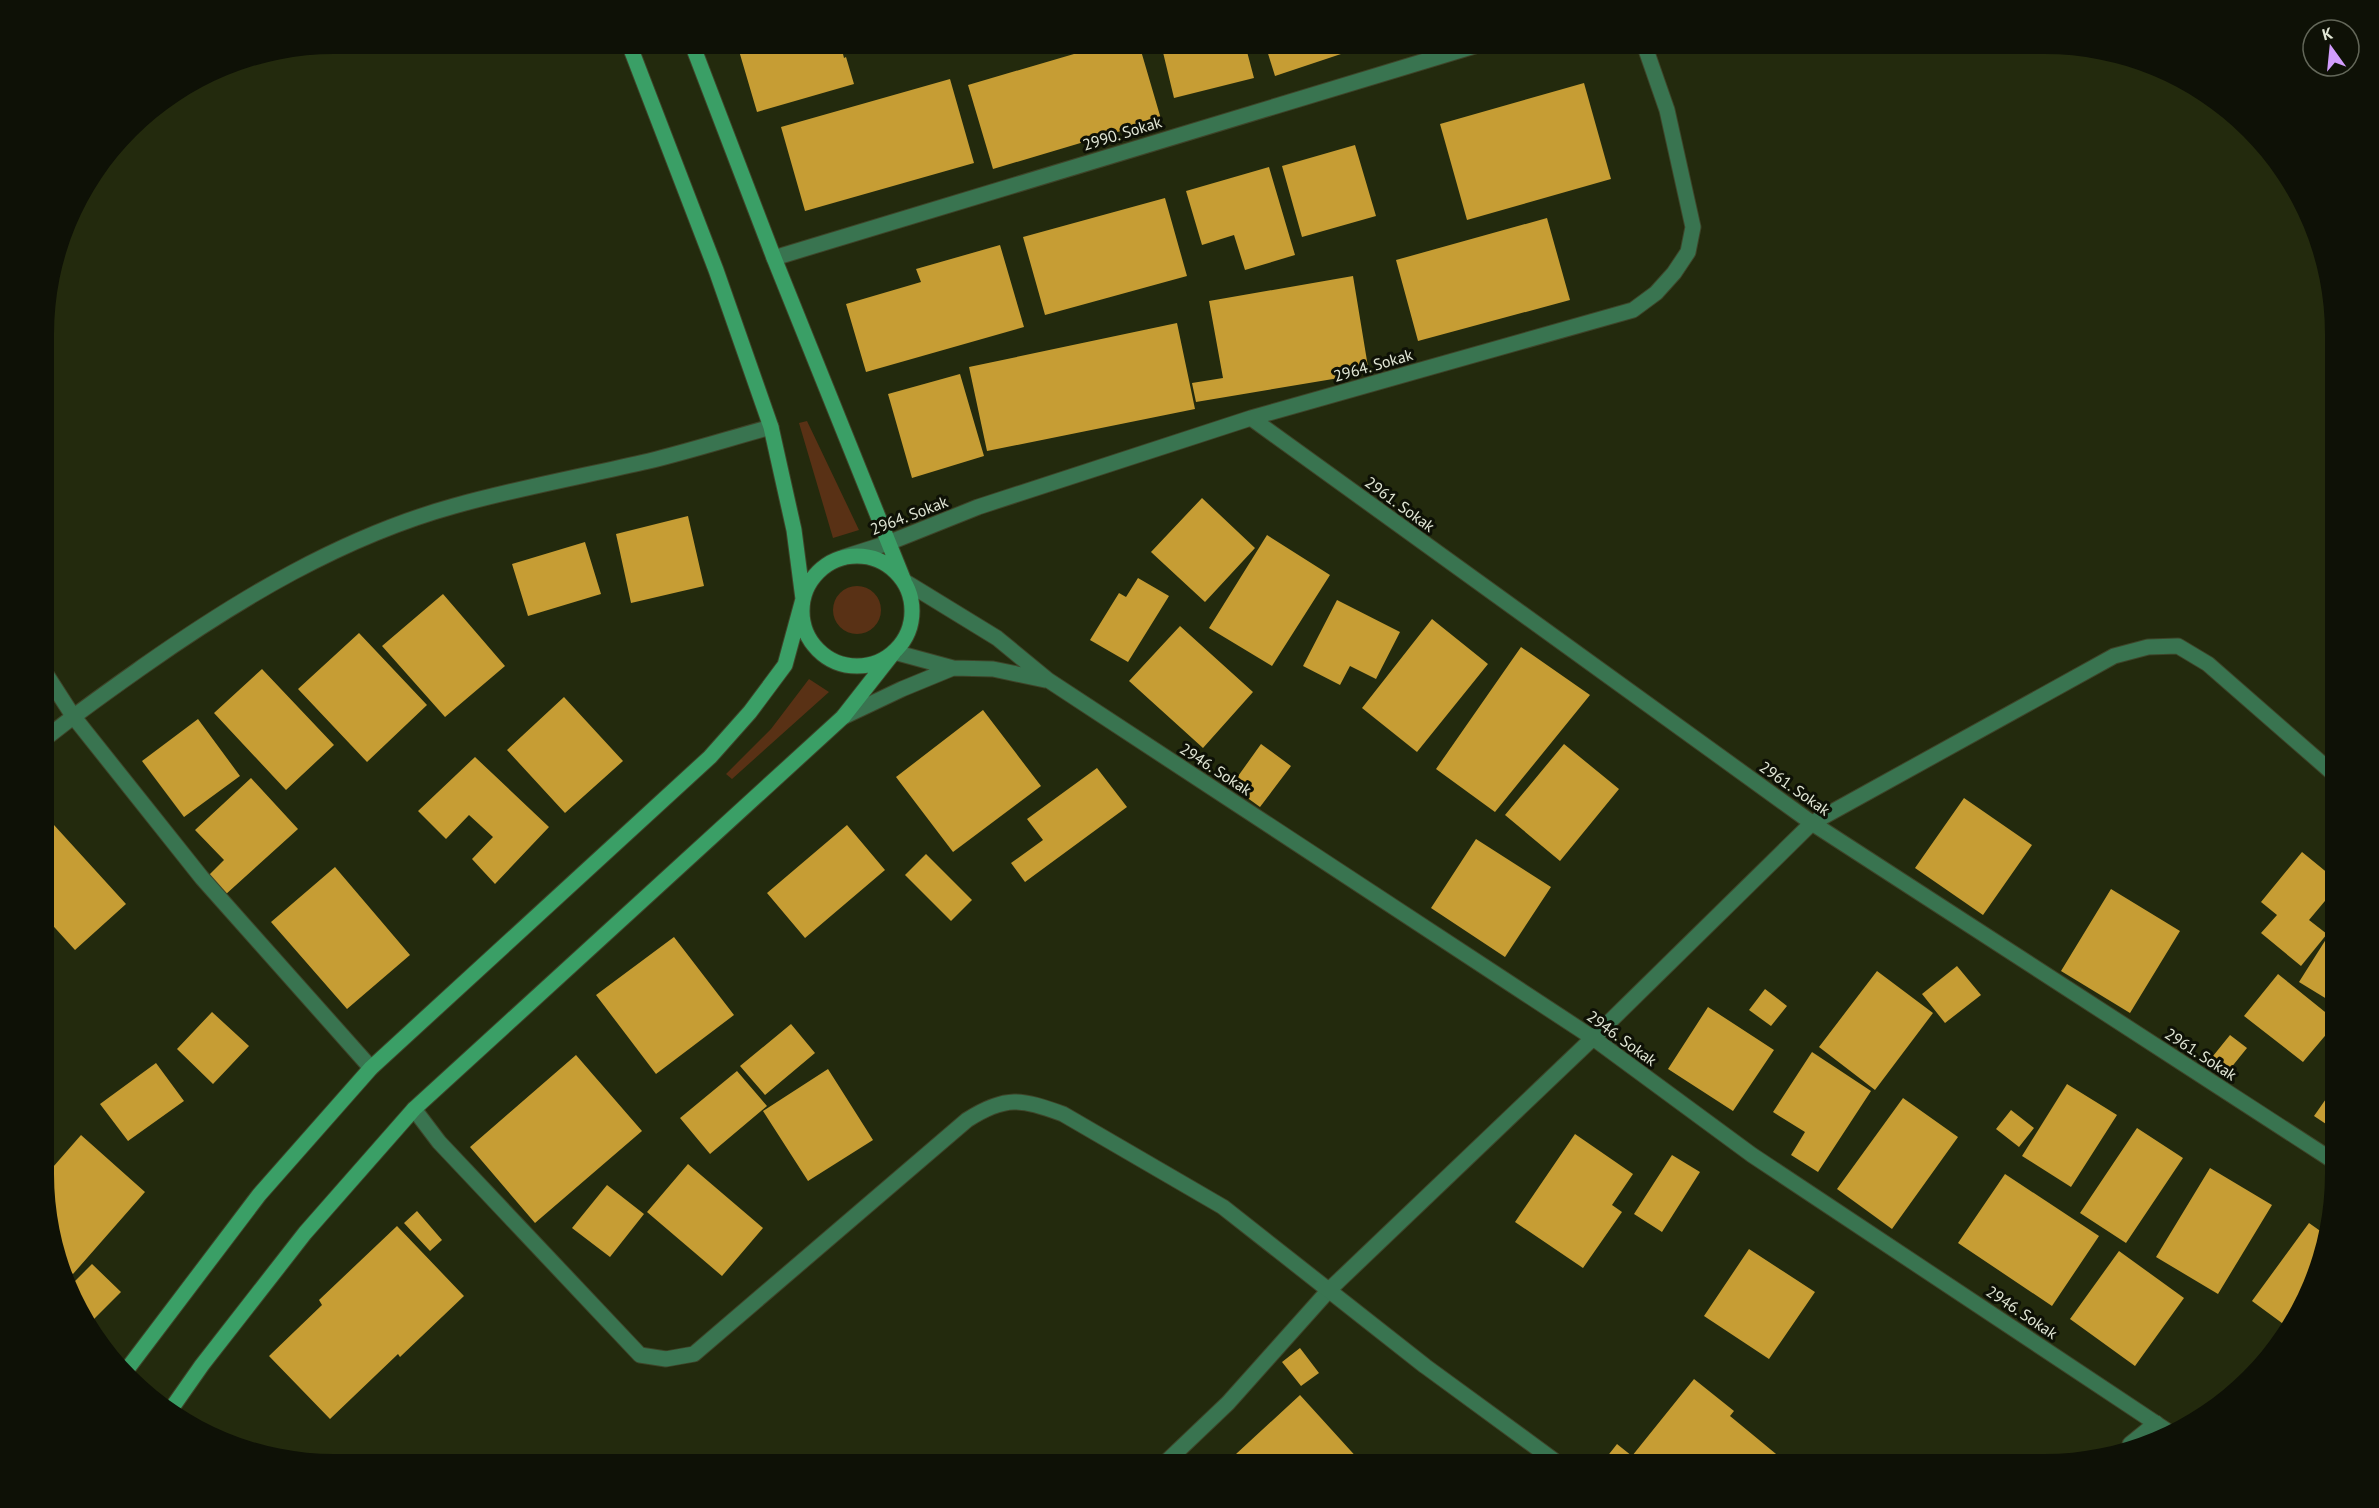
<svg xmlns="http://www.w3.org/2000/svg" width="2379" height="1508" font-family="'PT Sans',sans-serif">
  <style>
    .green { fill: #593115 }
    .building { fill: #c69d34 }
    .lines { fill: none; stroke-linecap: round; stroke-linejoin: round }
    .service-casing { stroke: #3e4429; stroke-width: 17 }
    .minor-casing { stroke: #3e4429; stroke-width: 17 }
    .tertiary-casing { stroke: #3e4429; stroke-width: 17 }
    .secondary-casing { stroke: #3e4429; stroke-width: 17 }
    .service { stroke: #397450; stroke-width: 15 }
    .minor { stroke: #397450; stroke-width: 15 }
    .tertiary { stroke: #397450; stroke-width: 15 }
    .secondary { stroke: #3a9f66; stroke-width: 15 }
    .labels { text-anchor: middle; stroke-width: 6; stroke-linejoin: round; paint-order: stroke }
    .street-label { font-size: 16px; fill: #e2e7d6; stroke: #0e1106 }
  </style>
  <rect width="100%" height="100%" fill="#232a0d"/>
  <path class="green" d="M807 421 859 530 833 538 799 423Z
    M833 610a24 24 0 1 1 48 0a24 24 0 1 1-48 0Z
    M809 679 829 692 732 779 726 774 771 729Z"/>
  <path class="building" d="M737 44H875L843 54 844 58 846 57 854 84 757 112Z
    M1108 44H1139L1161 119 993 169 968 85Z
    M1161 44H1245L1254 78 1174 98Z
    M1265 44H1351L1353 50 1275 76Z
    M950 79 974 163 805 211 781 127Z
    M1584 83 1611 179 1467 220 1440 124Z
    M1355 145 1376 216 1302 237 1282 166Z
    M1269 167 1295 255 1245 270 1234 235 1202 245 1186 191Z
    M1165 198 1187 276 1045 315 1023 237Z
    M1547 218 1570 300 1418 341 1396 260Z
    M1000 245 1024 327 866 372 846 304 921 282 916 269Z
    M1353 276 1369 373 1196 402 1192 383 1223 378 1209 301Z
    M1177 323 1195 409 987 451 969 367Z
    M960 374 984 456 912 478 888 394Z
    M1202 498 1255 548 1205 602 1151 552Z
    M688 516 704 586 631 603 616 534Z
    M1267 535 1330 575 1272 666 1209 628Z
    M585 542 601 594 528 616 512 564Z
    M1138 578 1169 596 1128 662 1090 640 1119 593 1126 597Z
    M443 594 505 666 445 717 382 646Z
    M1337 600 1400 632 1376 679 1350 666 1340 685 1303 666Z
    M1432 619 1488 664 1417 752 1362 708Z
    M1180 626 1253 692 1203 748 1129 681Z
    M359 633 427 705 367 762 298 689Z
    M1521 647 1590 695 1495 812 1436 769Z
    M262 669 334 745 286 790 214 713Z
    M564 697 623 761 565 813 507 750Z
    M983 710 1041 786 953 852 896 777Z
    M198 719 240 776 184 817 142 761Z
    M1261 744 1291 766 1260 807 1231 786Z
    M1564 744 1619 789 1560 861 1505 815Z
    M475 757 549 827 495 884 472 859 493 837 469 815 446 839 418 811Z
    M1097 768 1127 807 1025 882 1011 863 1043 840 1027 819Z
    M251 778 298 829 225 895 208 876 224 860 195 830Z
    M1964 798 2032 845 1983 915 1915 868Z
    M54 825 126 904 75 950 46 918V833Z
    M847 825 885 870 805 938 767 893Z
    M1476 839 1551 887 1505 957 1431 908Z
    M2302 852 2335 879V889L2309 920 2327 934 2301 966 2261 933 2277 915 2261 902Z
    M926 854 972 900 951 921 905 875Z
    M335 867 410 955 347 1009 271 922Z
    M2111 889 2180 931 2130 1013 2061 971Z
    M2335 925V1004L2299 982Z
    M674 937 734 1015 656 1074 596 995Z
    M1957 966 1981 995 1945 1023 1922 994Z
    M1877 971 1933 1013 1875 1090 1819 1047Z
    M2278 974 2335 1020V1024L2303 1062 2244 1016Z
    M1765 989 1787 1006 1771 1026 1749 1010Z
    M1708 1007 1774 1050 1733 1111 1668 1069Z
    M212 1012 249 1046 213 1084 177 1049Z
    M791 1024 815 1053 765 1095 740 1066Z
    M2230 1035 2247 1048 2230 1069 2213 1056Z
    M1812 1052 1871 1091 1818 1172 1791 1155 1805 1132 1773 1112Z
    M576 1055 642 1131 535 1223 470 1147Z
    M156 1063 184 1101 128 1141 100 1104Z
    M828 1069 873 1140 808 1181 763 1111Z
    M737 1071 767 1106 710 1154 680 1118Z
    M2067 1084 2117 1115 2071 1187 2022 1156Z
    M2335 1086V1130L2314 1116Z
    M1903 1098 1958 1137 1892 1229 1837 1189Z
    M2011 1110 2034 1128 2019 1147 1996 1129Z
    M2137 1128 2183 1158 2126 1243 2080 1213Z
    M1575 1134 1633 1174 1612 1205 1622 1212 1583 1268 1515 1222Z
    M81 1135 145 1192 73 1274 65 1268 46 1212V1175Z
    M1672 1155 1700 1172 1662 1232 1634 1214Z
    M688 1164 763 1228 722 1276 647 1212Z
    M2210 1168 2272 1205 2218 1294 2156 1257Z
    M2005 1174 2099 1236 2052 1306 1958 1243Z
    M607 1185 644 1214 610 1257 572 1228Z
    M417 1211 442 1240 430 1251 404 1223Z
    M2309 1223 2326 1235 2320 1267 2290 1329 2252 1301Z
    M397 1226 464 1296 400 1357 398 1354 330 1419 269 1356 322 1305 319 1300Z
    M1749 1249 1815 1292 1769 1359 1704 1316Z
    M2119 1251 2184 1298 2135 1366 2070 1319Z
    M92 1264 121 1292 88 1325 83 1320 71 1285Z
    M1300 1348 1319 1373 1301 1386 1282 1362Z
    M1694 1379 1734 1411 1730 1416 1782 1459 1778 1464H1614L1606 1458 1617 1444 1632 1456Z
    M1300 1395 1360 1461 1357 1464H1245L1236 1454Z"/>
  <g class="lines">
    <defs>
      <path id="service" d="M1164 1464 1228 1403 1329 1290"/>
      <path id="minor" d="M774 258 1481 44
        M1251 418 1812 823 2335 1162
        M844 557 888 543 978 507 1251 418 1633 310 1656 293 1674 273 1688 252 1693 227 1667 110 1644 44
        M904 581 997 638 1048 680 1593 1038 1752 1155 2169 1432
        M894 652 953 668
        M46 674 73 716 202 878 371 1068
        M843 717 902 689 953 668 993 669 1045 680
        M46 738C78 712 111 689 145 665 239 599 342 537 454 506 518 488 584 476 649 461 690 451 731 438 771 427
        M414 1109 439 1142 640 1355 666 1359 694 1354 967 1120C1006 1095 1021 1099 1063 1114L1223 1207 1425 1366 1559 1464
        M1329 1290 1593 1038 1812 823 2114 656 2148 647 2178 646 2208 664 2335 775"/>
      <path id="tertiary" d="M2130 1444 2156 1423"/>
      <path id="secondary" d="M692 44 774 258 904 581
        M802 611a55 55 0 1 1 110 0a55 55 0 1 1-110 0Z
        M128 1368 259 1195 371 1068 710 757 750 712 785 665 803 599 794 530 771 427 716 270 629 44
        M169 1412 202 1365 305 1233 414 1109 843 717 894 652"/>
    </defs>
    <use href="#service" class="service-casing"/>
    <use href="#minor" class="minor-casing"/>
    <use href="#tertiary" class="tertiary-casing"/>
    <use href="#secondary" class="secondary-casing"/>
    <use href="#service" class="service"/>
    <use href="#minor" class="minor"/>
    <use href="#tertiary" class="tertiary"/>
    <use href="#secondary" class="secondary"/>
  </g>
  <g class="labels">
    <g class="street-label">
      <text transform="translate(1122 133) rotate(-17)" y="6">2990. Sokak</text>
      <text transform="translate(1373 365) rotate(-16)" y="6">2964. Sokak</text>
      <text transform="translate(1400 504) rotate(36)" y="6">2961. Sokak</text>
      <text transform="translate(909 515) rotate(-21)" y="6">2964. Sokak</text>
      <text transform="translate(1216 769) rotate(33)" y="6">2946. Sokak</text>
      <text transform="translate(1795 788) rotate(35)" y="6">2961. Sokak</text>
      <text transform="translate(1622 1038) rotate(36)" y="6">2946. Sokak</text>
      <text transform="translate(2201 1054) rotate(33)" y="6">2961. Sokak</text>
      <text transform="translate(2022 1312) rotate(34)" y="6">2946. Sokak</text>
    </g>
  </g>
  <path d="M0 0H2379V1508H0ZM334 54H2045A280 280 0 0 1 2325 334V1174A280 280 0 0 1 2045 1454H334A280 280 0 0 1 54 1174V334A280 280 0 0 1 334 54Z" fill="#0e1106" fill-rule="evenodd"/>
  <g transform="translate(2331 48) rotate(345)"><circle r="28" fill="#0e1106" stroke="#636759" stroke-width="1.5"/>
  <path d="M0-4.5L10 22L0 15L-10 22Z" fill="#d29dfd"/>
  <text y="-9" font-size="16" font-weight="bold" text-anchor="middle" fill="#e2e7d6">K</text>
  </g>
</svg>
